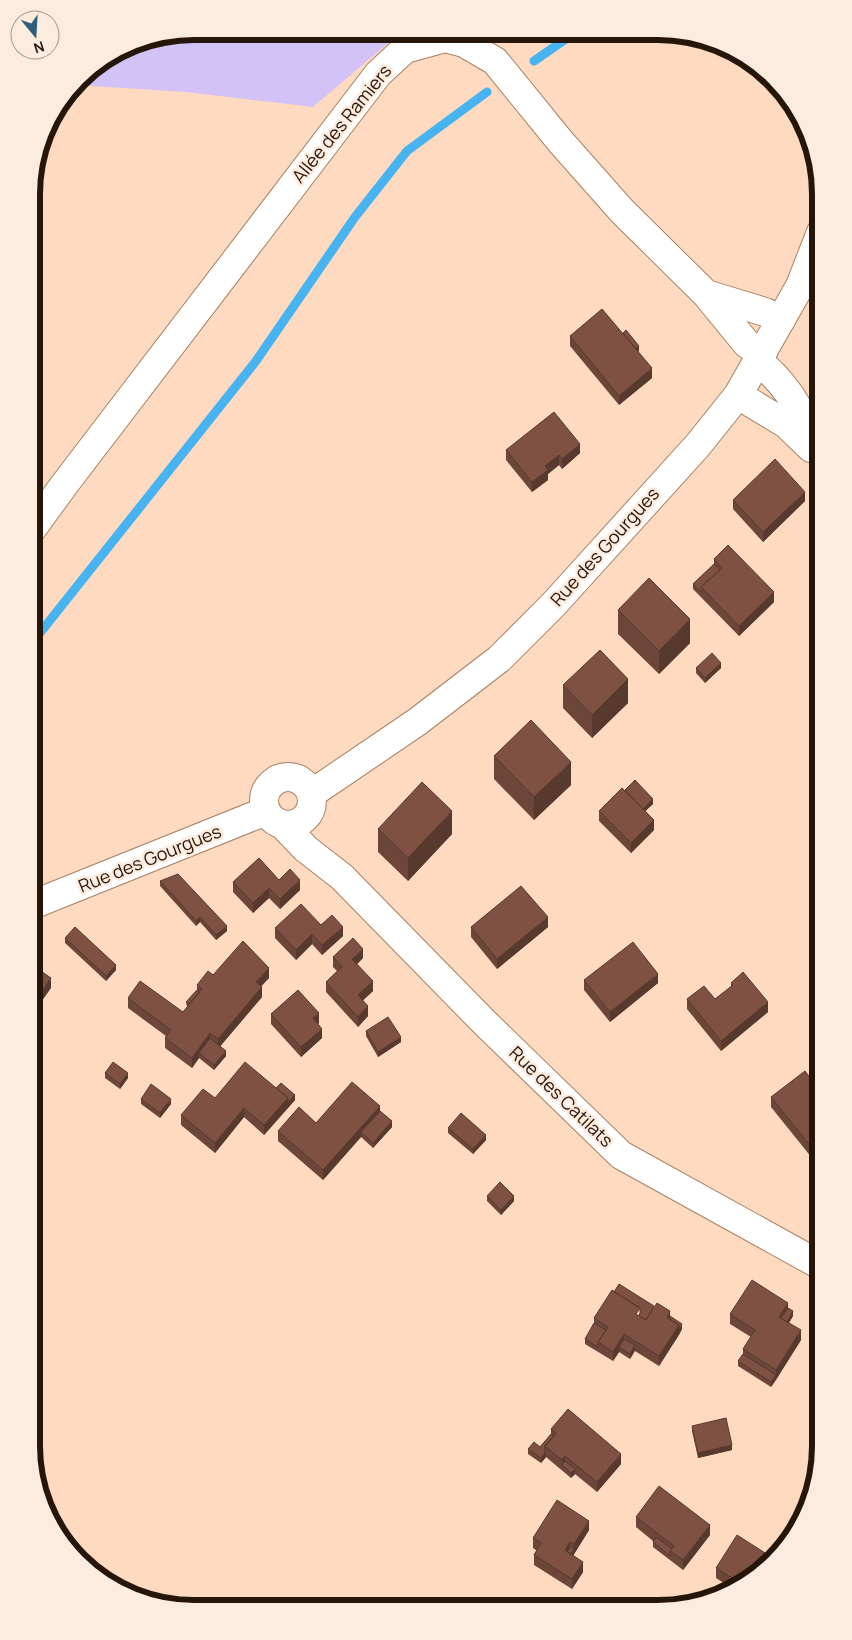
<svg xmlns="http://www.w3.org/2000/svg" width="852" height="1640" font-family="Manrope,sans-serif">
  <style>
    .green { fill: #d2c2f6 }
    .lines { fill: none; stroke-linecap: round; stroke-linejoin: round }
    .stream { stroke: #48b3f1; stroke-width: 9 }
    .minor-casing { stroke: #a98162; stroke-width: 30 }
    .minor { stroke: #fff; stroke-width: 28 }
    .wall { fill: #6c4639 }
    .shaded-wall { fill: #58392e }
    .building { fill: #7e5142; stroke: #58392e }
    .labels { text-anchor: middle; stroke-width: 5; stroke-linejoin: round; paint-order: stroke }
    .street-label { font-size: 18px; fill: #26160a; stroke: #fdebde }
    .rim { fill: none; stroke: #26160a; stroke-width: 6 }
  </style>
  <rect width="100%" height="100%" fill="#fddac0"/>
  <path class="green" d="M194 31 400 33 313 107 186 92 76 85 87 72 132 44Z"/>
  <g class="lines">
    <path class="stream" d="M534 61 573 34
      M32 643 256 361 355 217 407 151 487 92"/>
    <defs>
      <path id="minor" d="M706 294 765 312 781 320
        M758 362C787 381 804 419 821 449
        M738 395 786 424 811 448
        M32 529 64 485 378 74 405 49 445 38 464 43 495 61 560 141 622 211 706 294 747 344 763 353
        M264 801a24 24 0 1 1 48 0a24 24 0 1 1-48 0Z
        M311 794 417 722 499 659 554 604 698 445 738 395 800 286 821 232
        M283 825 306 849 342 877 484 1022 621 1155 820 1265
        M32 905 266 811"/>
    </defs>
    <use href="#minor" class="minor-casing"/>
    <use href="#minor" class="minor"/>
  </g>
  <path class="wall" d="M623 333 639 351H638L652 378 619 405 570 346V336Z
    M821 372V392L814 383V378Z
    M506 450 580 453 562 469 559 465 548 474V480L532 492 506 460Z
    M733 500 805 501 763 542 733 509Z
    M714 559 774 602 739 636 693 589V584L714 564Z
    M618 610 690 643 659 674 618 634Z
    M696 668H721L705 683 696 673Z
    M563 685 628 703 592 738 563 708Z
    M494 756 571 785 534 820 494 779Z
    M625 790 653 804 645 811 654 830 631 853 599 821V811Z
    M378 829 452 834 408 881 378 852Z
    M279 880 300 890 280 909 269 898 253 913 233 892V882Z
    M160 881 227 931 216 940 200 922 196 926 160 886Z
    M321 925 343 936 322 955 312 944 296 960 275 938V928Z
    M471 927H548L497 969 471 937Z
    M65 938 116 970 106 981 65 943Z
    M333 957 363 958 357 964 373 991 362 1001 368 1016 358 1027 326 992V982L337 971 333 967Z
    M213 975 269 978 261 986 262 997 220 1046 226 1056 214 1070 199 1058 192 1068 165 1048V1038L166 1036 128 1008V998L183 1012 187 1007 186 1002 197 990V985Z
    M584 980 658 983 610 1022 584 990Z
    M731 983 768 1012 721 1051 687 1009V999H715L731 987Z
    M271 1014 319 1023 318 1024 322 1038 301 1057 271 1024Z
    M366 1031 401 1042 378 1057 366 1036Z
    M105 1073 128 1078 120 1089 105 1078Z
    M276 1088 295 1100 264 1135 244 1117 215 1153 181 1125V1115L215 1098Z
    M820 1091V1168L771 1107V1097Z
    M141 1099 171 1104 160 1118 141 1104Z
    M380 1111 392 1127 373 1148 361 1137 323 1180 278 1141V1131L316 1123Z
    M448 1128 486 1140 473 1154 448 1133Z
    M487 1196 514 1201 501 1215 487 1201Z
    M788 1308 793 1316 789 1323 801 1340 771 1387 738 1366V1361L743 1354V1349L751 1337 730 1324V1314Z
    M670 1316 682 1329 659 1366 635 1351 630 1359 619 1352 613 1361 585 1344V1339L594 1323V1318Z
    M820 1397V1430L810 1423V1413Z
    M692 1426 732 1450 698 1458 692 1431Z
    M551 1429 621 1464 597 1492 575 1474 571 1478 546 1457 541 1463 528 1454V1449L540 1447 551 1434Z
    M636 1517 710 1535 683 1570 653 1547V1541L636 1527Z
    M589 1530 573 1556 583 1572 572 1589 534 1565V1555L537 1551 533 1548V1538Z
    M716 1568 748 1581 733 1589 716 1578Z"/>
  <path class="shaded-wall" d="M639 346V351L633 356V350Z
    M652 368V378L619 405V396Z
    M580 444V453L562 469V459Z
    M559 455V465L548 474V480L532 492V482L545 466Z
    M805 492V501L763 542V532Z
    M774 592V602L739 636V626Z
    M690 619V643L659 674V651Z
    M721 663V668L705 683V678Z
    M628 679V703L592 738V715Z
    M571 762V785L534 820V797Z
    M653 799V804L640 816V811Z
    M452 811V834L408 881V858Z
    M654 820V830L631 853V843Z
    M300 880V890L280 909V899Z
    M269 888V898L253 913V903Z
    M200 917V922L196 926V921Z
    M548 917V927L497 969V959Z
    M227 926V931L216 940V935Z
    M343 927V936L322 955V945Z
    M312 934V944L296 960V950Z
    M363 949V958L352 969V959Z
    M116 965V970L106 981V976Z
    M269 968V978L256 992V982Z
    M658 974V983L610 1022V1012Z
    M51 978V988L32 1015V1005Z
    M373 981V991L358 1005V995Z
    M262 987V997L218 1049V1039Z
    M768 1002V1012L721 1051V1041Z
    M368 1006V1016L358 1027V1017Z
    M319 1013V1023L313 1028V1018Z
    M322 1029V1038L301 1057V1047Z
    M210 1033V1043L199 1053V1058L192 1068V1058Z
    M401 1037V1042L378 1057V1052Z
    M226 1051V1056L214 1070V1065Z
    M128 1073V1078L120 1089V1084Z
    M295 1095V1100L264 1135V1125L288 1098Z
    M171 1099V1104L160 1118V1113Z
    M380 1106V1116L361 1132V1137L323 1180V1170Z
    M244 1108V1117L215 1153V1143Z
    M392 1121V1127L373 1148V1143Z
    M486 1135V1140L473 1154V1149Z
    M514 1196V1201L501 1215V1210Z
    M788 1303V1313L781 1323 779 1317Z
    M670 1311V1321L667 1317Z
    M793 1311V1316L784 1330V1325Z
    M682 1324V1329L679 1335V1330Z
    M679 1325V1335L659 1366V1356Z
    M801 1330V1340L776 1380V1370Z
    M624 1334V1344L619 1347V1352L613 1361V1352Z
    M635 1345V1350L630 1359V1354Z
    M776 1375V1380L771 1387V1382Z
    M732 1445V1450L698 1458V1453Z
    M545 1453 546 1457 541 1463V1458Z
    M621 1454V1464L597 1492V1482Z
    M565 1456V1466L562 1465V1460Z
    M575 1469V1474L571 1478V1473Z
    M589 1521V1530L569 1562V1557L574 1549V1544Z
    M710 1525V1535L683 1570V1560Z
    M570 1542V1552L567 1556 565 1550Z
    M91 1559V1571L87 1568V1565Z
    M583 1562V1572L572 1589V1579Z"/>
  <path class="building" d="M602 309 652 368 619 396 570 336Z
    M626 330 639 346 635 348 623 333Z
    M821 372V387L814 378Z
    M554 412 580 444 562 459 559 455 545 466 548 470 532 482 506 450Z
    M775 459 805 492 763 532 733 500Z
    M728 545 774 592 739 626 701 587 722 568 714 559Z
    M714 564 720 570 701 587V592L693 584Z
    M649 578 690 619 659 651 618 610Z
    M600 650 628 679 592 715 563 685Z
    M712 653 721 663 705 678 696 668Z
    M531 720 571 762 534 797 494 756Z
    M635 780 653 799 643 809 625 790Z
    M422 782 452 811 408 858 378 829Z
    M622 788 654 820 631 843 599 811Z
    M259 858 279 880 290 869 300 880 280 899 269 888 253 903 233 882Z
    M178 874 227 926 216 935 200 917 196 921 160 881Z
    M521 886 548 917 497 959 471 927Z
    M301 904 321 925 332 915 343 927 322 945 312 934 296 950 275 928Z
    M75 927 116 965 106 976 65 938Z
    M353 938 363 949 352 959 373 981 358 995 368 1006 358 1017 326 982 342 967 333 957Z
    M243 941 269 968 256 982 262 987 218 1039 210 1033 192 1058 165 1038 171 1030 128 998 140 981 183 1012 202 989 197 985 208 971 213 975Z
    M633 942 658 974 610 1012 584 980Z
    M32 965 51 978 32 1005Z
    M743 972 768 1002 721 1041 687 999 704 986 715 999 733 985 731 983Z
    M197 990 199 992 189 1004 186 1002Z
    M298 990 319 1013 313 1018 322 1029 301 1047 271 1014Z
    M388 1017 401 1037 378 1052 366 1031Z
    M210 1038 226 1051 214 1065 199 1053Z
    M113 1062 128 1073 120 1084 105 1073Z
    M245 1062 288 1098 264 1125 244 1108 215 1143 181 1115 203 1089 215 1098Z
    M805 1071 820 1091V1158L771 1097Z
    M352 1082 380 1106 323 1170 278 1131 299 1107 316 1123Z
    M281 1083 295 1095 288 1103V1098L276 1088Z
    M151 1084 171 1099 160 1113 141 1099Z
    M380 1111 392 1121 373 1143 361 1132Z
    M461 1113 486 1135 473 1149 448 1128Z
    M500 1182 514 1196 501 1210 487 1196Z
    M752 1280 788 1303 779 1317 801 1330 776 1370 743 1349 755 1330 730 1314Z
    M619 1284 654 1306 646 1320 639 1316 640 1313V1308L614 1292Z
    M612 1290 640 1308 636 1314 646 1320 657 1303 670 1311 667 1317 679 1325 659 1356 624 1334 613 1352 598 1342 608 1327 594 1318Z
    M788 1308 793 1311 787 1322 781 1318Z
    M670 1316 682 1324 679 1330V1325L669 1319Z
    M594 1323 606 1330 598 1342V1347L585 1339Z
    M624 1339 635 1345 630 1354 619 1347Z
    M743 1354 776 1375 771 1382 738 1361Z
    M820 1397V1420L810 1413Z
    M568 1409 621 1454 597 1482 565 1456 562 1460 545 1446 556 1433 551 1429Z
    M726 1418 732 1445 698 1453 692 1426Z
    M551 1434 554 1436 545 1446V1453L541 1458 528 1449 534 1442 540 1447Z
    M565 1461 575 1469 571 1473 562 1465Z
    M659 1486 710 1525 683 1560 670 1551 674 1546 636 1517Z
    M557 1500 589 1521 574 1544 570 1542 565 1550 583 1562 572 1579 534 1555 541 1543 533 1538Z
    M737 1535 773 1558 748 1581 742 1584 716 1568Z
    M656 1537 672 1549 670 1551V1556L653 1542Z
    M570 1547 574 1549 571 1554 567 1552Z
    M84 1552 91 1559 87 1565 82 1560 78 1555 80 1557Z"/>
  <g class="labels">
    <g class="street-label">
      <text transform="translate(342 124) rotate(-51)" y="6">Allée des Ramiers</text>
      <text transform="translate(605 547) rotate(-48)" y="6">Rue des Gourgues</text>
      <text transform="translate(150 859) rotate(-22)" y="6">Rue des Gourgues</text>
      <text transform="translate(561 1097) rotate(44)" y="6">Rue des Catilats</text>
    </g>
  </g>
  <path d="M0 0H852V1640H0ZM194 40H658A154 154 0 0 1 812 194V1446A154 154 0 0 1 658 1600H194A154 154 0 0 1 40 1446V194A154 154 0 0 1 194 40Z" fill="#fdebde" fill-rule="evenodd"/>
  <path class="rim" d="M194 40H658A154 154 0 0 1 812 194V1446A154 154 0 0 1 658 1600H194A154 154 0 0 1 40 1446V194A154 154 0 0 1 194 40Z"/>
  <g transform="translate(35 35) rotate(162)"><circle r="24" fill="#fdebde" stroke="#a79689"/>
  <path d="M0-4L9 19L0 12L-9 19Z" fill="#2d5e7c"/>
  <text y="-8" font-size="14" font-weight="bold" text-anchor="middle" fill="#26160a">N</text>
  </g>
</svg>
